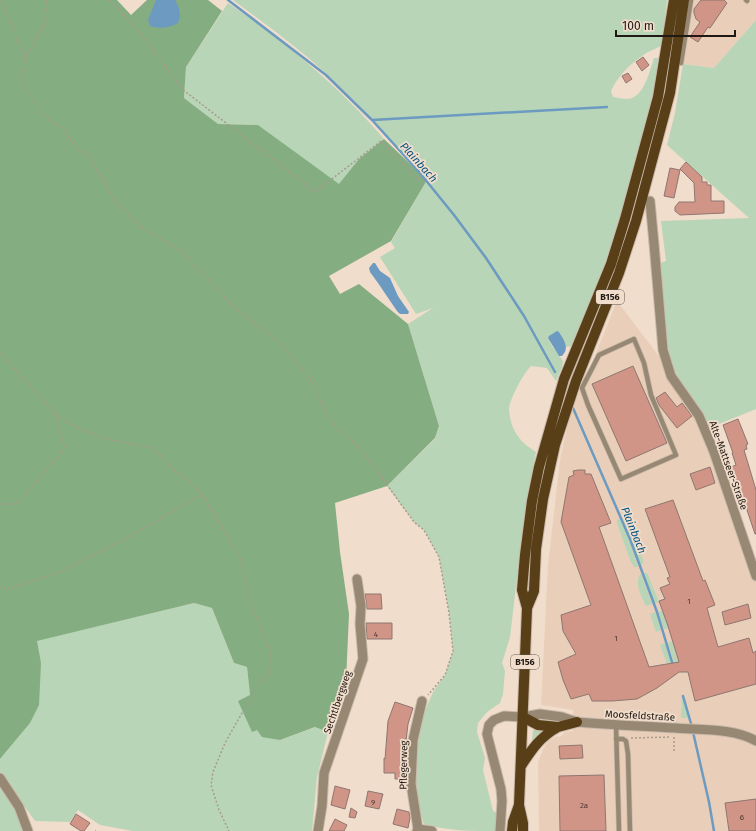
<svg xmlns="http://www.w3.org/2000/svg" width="756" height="831" font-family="'Fira Sans',sans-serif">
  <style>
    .built { fill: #e9cfb9 }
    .green { fill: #b8d5b7 }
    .forest { fill: #84ad82 }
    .water { fill: #6c9ac0 }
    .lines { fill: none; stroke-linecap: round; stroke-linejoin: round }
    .stream { stroke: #6c9ac0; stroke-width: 2.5 }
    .building { fill: #d19587; stroke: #8e7670 }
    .lane-casing { stroke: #cbbaab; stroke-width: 6 }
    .street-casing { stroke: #cbbaab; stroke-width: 11 }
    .primary-casing { stroke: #cbbaab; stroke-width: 12 }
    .path { stroke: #a99a8c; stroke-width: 1.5; stroke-dasharray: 2 2; stroke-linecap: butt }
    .lane { stroke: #968873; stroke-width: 4.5 }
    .street { stroke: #968873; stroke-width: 9 }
    .primary { stroke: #583f18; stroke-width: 10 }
    .labels { text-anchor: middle; stroke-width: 3.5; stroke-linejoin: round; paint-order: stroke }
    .number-label { font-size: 8px; fill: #4c3830 }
    .shield { fill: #f1ddcc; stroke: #5f544a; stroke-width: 1 }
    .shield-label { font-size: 9px; font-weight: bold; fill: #201913 }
    .street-label { font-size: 10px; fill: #201913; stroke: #f1ddcc }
    .water-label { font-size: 11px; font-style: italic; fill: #005282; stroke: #f1ddcc }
  </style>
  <rect width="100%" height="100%" fill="#f1ddcc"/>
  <path class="built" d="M692 0H756V20L714 68 683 64 691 17Z
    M617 301 658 355 669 356 675 371 683 386 702 413 709 428 756 561V831H539L538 763 543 749 550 740 557 736 560 737 565 732 573 731V710L541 705 548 565 560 460 569 418 581 387 588 373Z"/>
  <path class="green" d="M233 0H667L662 45C656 49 648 51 642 56 629 65 618 76 611 91L613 97C619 98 626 100 632 98 645 93 650 70 654 58H659C656 93 645 126 636 159 619 223 600 286 572 346L566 347 559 332 548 338 552 346 563 361 562 367 556 381 547 368 531 366C523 374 509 400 509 410 510 419 512 429 518 436 522 443 530 448 536 452L524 519 510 637 502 663 505 671 503 694 500 703 487 712 478 723 477 732 485 758 483 770 493 811 497 813 496 831C472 831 447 831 424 824L418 806 414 788V752L420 722 433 692 445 675 453 651 449 613 439 557 424 530 414 522 387 486 435 439 439 426 408 324 433 308 416 314 380 257 395 248 391 242 427 180C397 147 368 113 335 82 304 52 268 26 233 0Z
    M228 3C285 42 339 86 384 139L359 159 339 185 258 125 218 124 184 98 186 67Z
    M756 20V409L709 428 696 403 683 386 675 371 669 356 660 263 666 261 661 221 749 218 667 145 675 113 683 64 714 68Z
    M620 519C628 532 633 551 638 567H634L630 560 617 523V520Z
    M628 519 643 560V563L641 566 624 521Z
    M643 573H647L648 575 659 602 654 603Z
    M641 574 652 604 646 606C642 597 633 582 641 574Z
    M194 603 212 608 234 663 247 667 250 695 257 730 280 740 316 727 328 732 317 777 312 831H133L100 825 78 810 70 822 35 821 0 772V759L30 723 41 663 36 641Z
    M661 611 663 612 669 628 664 629 658 612Z
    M656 612 661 630 656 632 650 614Z
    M672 641 678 662 674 663 668 643Z
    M665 643 672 663 667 664 660 645Z
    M682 695 689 718H681Z
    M533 730H545L532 742Z
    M0 784 19 815 23 831H0Z"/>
  <path class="forest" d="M0 0H117L131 15 147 0H208L222 11 186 67 184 98 218 124 258 125 339 184 359 159 384 139 427 180 391 241 329 276 340 294 359 284 408 324 439 426 435 438 387 486 335 503 340 552 349 614 346 681 328 732 315 727 280 740 262 737 257 730 252 732 238 701 250 695 247 667 234 663 212 608 194 603 37 641 41 663 39 705 30 723 0 759Z"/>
  <path class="water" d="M156 0H175C180 9 181 13 178 23 170 28 158 29 150 26L148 20Z
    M373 263H375L380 271 390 278 398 296 409 312 408 314H400L397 311 378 283 370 272 369 268Z
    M557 331 559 332C564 340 570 348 562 356H559L548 338 549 336Z"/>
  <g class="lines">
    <path class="stream" d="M228 0 326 75 372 120 420 173 454 215 486 258 524 316 555 372
      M372 120 607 107
      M573 408 630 539 657 612 672 662
      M683 696 692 727
      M693 732 709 802 714 831"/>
  </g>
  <path class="building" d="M701 0H724L727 3 710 28 708 27 698 42 690 37 700 22 696 19 694 13V9Z
    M643 57 649 65 642 71 636 62Z
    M628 73 632 79 626 83 622 76Z
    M686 162 702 177V182H707V185H711V201H724V213L680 215 675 211V207L679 202H695L694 183 680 169Z
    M670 168 680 170 674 198 664 196Z
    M633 366 667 443 626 461 592 384Z
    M665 392 677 407 682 403 692 416 677 428 659 405 656 398Z
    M738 419 748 444 746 445 747 449 744 450 756 490V534H755L737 480 735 481 731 467 736 465 732 453H733L723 425Z
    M710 467 715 483 696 490 690 474Z
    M578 470H585V474H591L611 523 599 527 649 667 679 662 668 626 659 601 665 599 660 588 670 584 667 578 670 577 645 509 673 500 703 581 705 580 715 605 707 608 718 647 749 638 753 653 756 651V684L695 701 688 672H679L657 688 637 699 612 701H592L589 694 571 699 563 680 558 662 576 654 563 631 561 615 591 605 561 522 569 477 574 475 573 471Z
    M365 594H381L382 609H367Z
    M748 604 751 618 725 625 722 612Z
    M366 623H392V639H367Z
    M395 702 413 708 408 724 405 750H404V779H395V773H384V758L385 759 388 721Z
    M582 745 583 758 560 759 559 746Z
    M604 775 606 831H560L559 776Z
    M335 786 350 790 345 809 331 805Z
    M368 791 383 794 379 809 365 806Z
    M756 799V831H729L725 803Z
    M351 808 357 812 355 818 349 817Z
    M397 809 409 812 410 818 408 828 393 824Z
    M76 814 90 823 84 831H81L70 824Z
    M335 819 347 825 344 831H329Z"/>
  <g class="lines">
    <defs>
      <path id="lane" d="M746 0 747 1
        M681 63 691 0
        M634 339 644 363 651 395 676 455 621 479 588 405 582 388 599 355Z
        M616 725 619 831
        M616 739H623L626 741 628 754 630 831"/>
      <path id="street" d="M650 201 654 244 663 350 671 376 699 416 714 452 756 576
        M0 778 19 807 28 831
        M418 829 411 784 413 740 422 701
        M318 831 322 806 324 773 363 659 360 624 361 606 357 579
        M417 831 418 829 432 831
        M500 831 502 801 501 789 487 734 489 725 494 720 504 716 523 717 540 714 562 717 577 722C610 725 642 726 675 728 700 730 734 728 756 741"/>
      <path id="primary" d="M527 608 534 591 536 549 543 499 555 445 576 381 619 273 636 221 670 93 684 0
        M523 717 538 725 558 727 577 722
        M521 766C532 749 540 737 558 727
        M519 805 523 823V831
        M512 831 513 822 519 805 527 608 522 590 525 555 532 501 539 467 564 379 611 264 625 219 658 97 674 0"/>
    </defs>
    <use href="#lane" class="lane-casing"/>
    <use href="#street" class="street-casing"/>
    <use href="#primary" class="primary-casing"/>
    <path class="path" d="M1 0 25 57
      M47 0 44 26 25 57 21 79 41 113 64 130 77 149 90 156 114 200 141 227 180 250 234 307 280 343 310 379 330 421 361 449 414 522 424 530 439 557 449 613 453 651 445 675 428 695
      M110 0 139 31 182 89 315 192 381 141 422 183
      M0 353 54 412 65 448 17 504H0
      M55 413 62 420 83 430 110 440 154 448 170 467 190 482 202 494
      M0 587 7 589 60 572 127 538 202 494 239 555 250 602 271 653 268 675 259 683 225 743 213 772 211 785 219 810 229 831
      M674 737V752
      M631 738 671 737
      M95 831H96"/>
    <use href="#lane" class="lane"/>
    <use href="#street" class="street"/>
    <use href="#primary" class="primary"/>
  </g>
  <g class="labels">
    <g class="number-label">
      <text x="689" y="604">1</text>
      <text x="376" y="637">4</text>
      <text x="616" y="641">1</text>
      <text x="373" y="805">9</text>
      <text x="584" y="808">2a</text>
      <text x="742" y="820">6</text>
    </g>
    <g class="shield">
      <rect x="596" y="290" width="28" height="14" rx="3"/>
      <rect x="511" y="655" width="28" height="14" rx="3"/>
    </g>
    <g class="shield-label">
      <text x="610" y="300">B156</text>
      <text x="525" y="665">B156</text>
    </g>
    <g class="street-label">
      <text transform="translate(729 465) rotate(70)" y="4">Alte-Mattseer-Straße</text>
      <text transform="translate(337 702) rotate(-71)" y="4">Sechtlbergweg</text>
      <text transform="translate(640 715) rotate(3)" y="4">Moosfeldstraße</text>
      <text transform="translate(403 765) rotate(-89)" y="4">Pflegerweg</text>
    </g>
    <g class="water-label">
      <text transform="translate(419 162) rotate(48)" y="4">Plainbach</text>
      <text transform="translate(634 530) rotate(68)" y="4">Plainbach</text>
    </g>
  </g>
  <path d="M616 30v6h119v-6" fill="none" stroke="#201913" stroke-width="2"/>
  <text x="622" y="30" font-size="12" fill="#201913" stroke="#f1ddcc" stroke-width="3" paint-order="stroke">100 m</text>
</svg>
